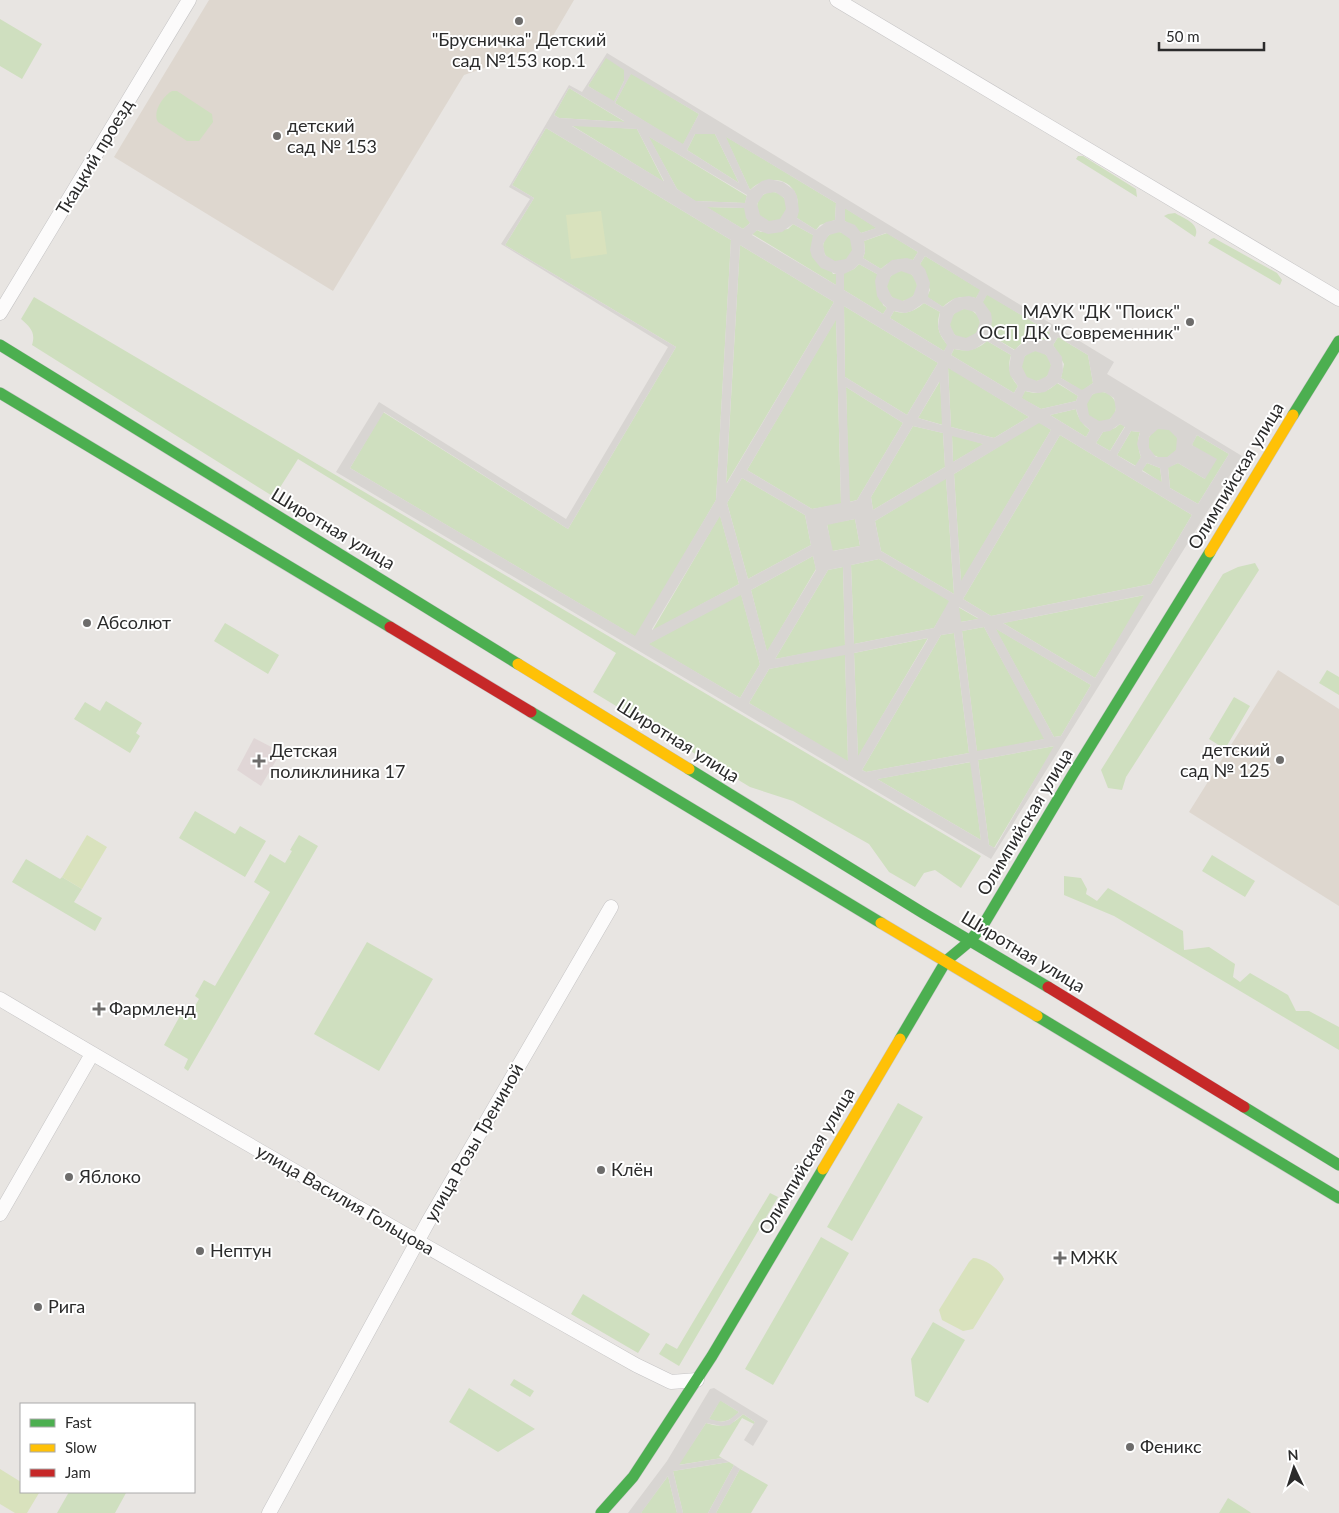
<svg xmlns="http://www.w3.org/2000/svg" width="1339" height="1513" font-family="Lato,sans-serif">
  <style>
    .education { fill: #ded7cf }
    .medical { fill: #e0d6d6 }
    .green { fill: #cfdfbf }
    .pitch { fill: #d9e2bd }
    .plaza { fill: #d8d5d2; fill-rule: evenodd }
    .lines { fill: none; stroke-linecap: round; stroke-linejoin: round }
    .street-casing { stroke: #c5c4c5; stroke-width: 15 }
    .fast-casing { stroke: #c5c4c5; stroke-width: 12 }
    .slow-casing { stroke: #c5c4c5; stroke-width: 12 }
    .jam-casing { stroke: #c5c4c5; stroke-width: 12 }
    .street { stroke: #fcfbfb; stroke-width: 14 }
    .fast { stroke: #4caf50; stroke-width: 11 }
    .slow { stroke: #ffc107; stroke-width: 11 }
    .jam { stroke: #c62828; stroke-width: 11 }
    .poi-dot { fill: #6d6c6b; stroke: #fff; stroke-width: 2 }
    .labels { text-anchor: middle; stroke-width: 4; stroke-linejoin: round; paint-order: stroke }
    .poi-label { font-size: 18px; fill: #2b2b2b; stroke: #fff; text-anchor: start }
    .street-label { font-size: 18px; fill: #2b2b2b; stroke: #fff }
  </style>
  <rect width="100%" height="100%" fill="#e8e5e2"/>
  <path class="education" d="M209 0H574L547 46 464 75 333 291 114 157Z
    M1278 670 1339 709V906L1189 812Z"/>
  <path class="medical" d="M254 738 281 752 261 786 237 770Z"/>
  <path class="green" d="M0 19 42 44 22 79 0 66Z
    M606 57 624 69V81L614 102 588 86Z
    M631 73 699 114 683 145 615 103Z
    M569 88 625 122 559 118 554 115Z
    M172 91H177L212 114 213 122 199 141H187L158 122C152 112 163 96 172 91Z
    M571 125 637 129 664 182Z
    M546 128 731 240 716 500 636 637 350 468 383 412 568 529 676 347 505 245 534 198 512 185Z
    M695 134H715L739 183 687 150Z
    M648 136 747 196 745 203 695 201 677 189Z
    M725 136 836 203 835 220 820 225 816 230 797 218C797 211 799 201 796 195 788 175 763 177 750 190Z
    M1078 156H1083L1136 189 1137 197 1076 159Z
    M757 207a15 15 0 1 1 30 0a15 15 0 1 1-30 0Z
    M706 207 745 208 750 223 743 229Z
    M845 208 877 228 861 233 845 221Z
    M1175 213C1185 219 1201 224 1195 237L1164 216 1168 214Z
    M793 224 813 235 833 274H836V285L752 234 757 230 761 232 788 229Z
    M823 247a15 15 0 1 1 30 0a15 15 0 1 1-30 0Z
    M887 233 918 252 913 260C900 257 890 260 881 269L863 258 865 252 864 241Z
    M1214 238 1277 273 1282 280 1280 285 1208 243 1211 239Z
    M740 245 834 302 726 484Z
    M925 256 981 290 976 298C962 296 954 296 943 307L927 297 930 290 920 264Z
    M859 264 877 274 883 305 887 308 883 314 844 290V273L854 269Z
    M887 286a15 15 0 1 1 30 0a15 15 0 1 1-30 0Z
    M987 294 1051 333 1046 341C1034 336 1023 340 1015 350L990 335 992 327 982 303Z
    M34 297 981 856 961 888 935 870 924 873 915 887 889 872 869 844 793 801 750 787 593 692 616 653 298 459 274 497 32 345C36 332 30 327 21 319Z
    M924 303 940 312C936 325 938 335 948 345L944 351 890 318 894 311C906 315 915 311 924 303Z
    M844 306 938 363 907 415 845 377Z
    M950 324a15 15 0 1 1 30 0a15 15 0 1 1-30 0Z
    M836 319 841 504 812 509 747 470Z
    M1058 337 1088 355 1093 383 1082 391 1061 378 1064 364 1053 345Z
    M987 341 1011 355C1007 367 1010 377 1018 386L1014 393 951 355 954 349C967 352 977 350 987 341Z
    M1021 366a15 15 0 1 1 30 0a15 15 0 1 1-30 0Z
    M948 367 1029 417 994 438 951 427Z
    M940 381 943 425 918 418Z
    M1057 383 1078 396 1076 401 1041 409 1021 398 1025 391C1038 395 1048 392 1057 383Z
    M846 387 903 423 857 500 849 502Z
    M1086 407a15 15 0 1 1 30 0a15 15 0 1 1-30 0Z
    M1076 409C1078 418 1083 425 1090 430L1086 437 1050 415Z
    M1039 422 1051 430 961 582 954 474Z
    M1120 424 1125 426 1110 451 1096 443 1103 432 1115 428Z
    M913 426 943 433 945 467 873 510 871 497Z
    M1148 443a15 15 0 1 1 30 0a15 15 0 1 1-30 0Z
    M1131 431 1140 432C1137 440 1138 449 1141 457L1136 466 1117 455Z
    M952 435 984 444 953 462Z
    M1060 435 1192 515 1151 584 991 616 963 599Z
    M1197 435 1229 454 1198 504 1170 488 1168 467 1178 463 1205 479 1192 444Z
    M1147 463 1160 468 1162 483 1142 470Z
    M742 478 805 515 811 545 748 579 727 503Z
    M946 478 954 594 881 551 875 521Z
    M720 515 739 584 652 631Z
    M855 519 860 546 832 551 827 524Z
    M813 556 816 569 767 652 751 590Z
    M879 559 950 601 934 628 854 644 851 565Z
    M1255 563 1259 570 1126 777 1122 790 1108 788 1101 770 1223 574 1238 567Z
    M843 567 845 646 775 659 828 570Z
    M741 594 760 664 740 698 648 644Z
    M1145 595 1095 678 1003 623Z
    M958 607 979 619 960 622Z
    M225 623 279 655 268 674 214 641Z
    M984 627 1045 739 977 752 962 631Z
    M995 628 1091 685 1061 736 1054 737Z
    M954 633 969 753 866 772 862 770 941 635Z
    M928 638 858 757 854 653Z
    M845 654 848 762 749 703 769 669Z
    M1327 670 1339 677V695L1319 683Z
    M1234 697 1250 706 1225 749 1209 739Z
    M106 701 142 723 136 733 140 736 130 753 74 719 85 702 100 711Z
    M1055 746 994 848 989 845 978 760Z
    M971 762 981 840 877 779Z
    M195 811 235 834 240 826 266 841 245 877 179 838Z
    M299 835 318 846 188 1071 184 1068 188 1059 164 1045 181 1014 188 1018 199 999 195 996 204 980 215 986 270 892 254 882 270 854 285 863 292 851 290 850Z
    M1212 855 1255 881 1245 897 1202 871Z
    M26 859 60 879 62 877 82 889 74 902 102 918 95 931 12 882Z
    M1064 876 1081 878 1087 889 1086 894 1097 901 1108 888 1183 931 1184 950 1209 947 1235 964 1233 977 1240 982 1250 973 1288 995 1296 1011H1309L1339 1027V1050L1114 916 1064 895Z
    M367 942 433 979 379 1071 314 1034Z
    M898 1103 923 1117 852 1241 827 1227Z
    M770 1193 778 1197 679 1366 659 1354 666 1343 677 1349Z
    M821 1237 849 1253 773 1385 745 1369Z
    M583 1294 650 1334 638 1353 571 1314Z
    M933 1322 965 1340 928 1403 915 1396 911 1359Z
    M514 1379 534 1391 530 1397 510 1385Z
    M469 1388 535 1429 498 1452 449 1422Z
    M720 1400 739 1412C730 1422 721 1424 709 1419Z
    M743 1414 755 1422 754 1424 742 1418 719 1456 722 1458 678 1465 706 1423C721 1428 732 1426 743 1414Z
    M729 1462 734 1465 708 1513H683L673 1471Z
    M740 1469 768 1485 751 1513H716Z
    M668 1476 677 1513H641L642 1511Z
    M69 1492H125L126 1493 115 1513H57Z
    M1228 1498 1250 1512 1251 1513H1219Z"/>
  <path class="pitch" d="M601 211 607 254 571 259 566 215Z
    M87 835 107 847 82 889 62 877Z
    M973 1258C984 1258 1000 1269 1004 1279L973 1329 963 1331 942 1320 939 1310 969 1262Z
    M0 1469 21 1482V1492L39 1493 27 1513H15L0 1504Z"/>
  <path class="plaza" d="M607 53 1114 362 1107 374 1242 456 991 859 336 472 379 402 566 519 668 347 501 244 530 199 509 187 569 85 582 92ZM606 58 624 70V81L614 101 588 86ZM631 74 699 114 683 144 615 103ZM569 88 624 121V122L559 118 554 115ZM572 126 637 129 664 181H663ZM546 128 731 240 716 500 635 636 350 468 384 412 568 529 676 347 505 245 534 198 512 185ZM695 134H715L739 183 687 150ZM649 137 747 195 745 203 696 201 677 189ZM726 137 836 203 835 220 826 222 816 230 797 218 799 211 797 196 794 190 783 182 769 179 762 181 750 190ZM775 192 784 198 786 209 780 219 769 221 760 215 757 204 764 194ZM707 207 744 208 746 218 750 223 743 229ZM845 209H846L876 228 861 233 855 225 845 221ZM793 224 813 235 810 250 812 257 821 268 836 274V285L752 235 757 230 768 234 782 232ZM840 232 850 239 852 250 846 259 835 261 825 255 823 244 829 235ZM886 233 918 252 913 260 907 258 892 260 881 269 863 258 865 252 864 241ZM740 245 834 302 727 483 726 482ZM925 256 980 290 976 298 969 296 955 298 943 307 928 297 930 283 925 269 920 264ZM859 264 877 274 875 281 877 296 880 301 887 308 883 314 844 290V274L854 269ZM901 271 912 275 917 285 913 296 903 301 892 297 887 287 891 276ZM987 295 1050 332 1046 340 1034 339 1027 340 1014 350 990 335 992 320 991 313 983 302ZM924 303 940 312 938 327 940 334 947 345 944 351 890 318 894 311 905 313 912 311ZM844 306 938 363 907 415 845 377ZM964 309 975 312 980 322 976 333 966 338 955 335 950 325 954 314ZM836 320 841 503 812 509 747 470ZM1058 337 1088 355 1093 383 1082 390 1061 378 1063 371 1062 357 1053 345ZM987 341 1011 355 1009 368 1010 375 1018 386 1014 393 951 355 954 349 968 351 975 349ZM1035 351 1046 355 1051 365 1047 376 1037 381 1027 377 1022 367 1025 356ZM948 368 1029 417 994 438 951 427ZM939 382H940L942 425 918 418ZM1058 383 1078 396 1076 401 1041 409 1022 398 1025 391 1038 393 1045 392ZM846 387 903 423 857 500 850 502ZM1104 392 1114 398 1116 410 1110 419 1099 421 1089 415 1087 404 1093 394ZM1076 409 1080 421 1090 430 1086 437 1050 415ZM1039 423 1051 430 961 581 954 474ZM1120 424 1125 427 1110 451 1096 443 1103 432 1110 431ZM913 426 943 433 945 467 873 510 871 497ZM1158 429 1169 430 1177 438 1176 450 1167 457H1156L1149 448V437ZM1131 431 1140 432 1137 444 1141 457 1135 466 1117 455ZM1060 435 1192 515 1151 584 991 616 963 599ZM1197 435 1229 454 1198 504 1170 488 1168 468 1178 463 1205 479 1217 459 1192 445ZM952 436 983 444 953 462ZM1147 463 1160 468 1162 482 1142 471ZM742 478 805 515 811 545 748 579 727 503ZM946 479 954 593V594L881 551 875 521ZM720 516 739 584 652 630V629ZM855 519 860 546 833 551 827 525ZM813 556 816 570 767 651 751 590ZM879 559 949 601 934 628 854 644 851 565ZM843 567 845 645 775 659 828 570ZM741 595 760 664 740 698 649 644ZM1144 595 1095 678 1003 623H1004ZM959 607 978 618V619L961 622ZM984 627 1044 739 977 751 962 631ZM996 629 1091 685 1061 736 1054 737ZM954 633 969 753 866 772 862 770 941 635ZM927 638 928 639 858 756 854 653ZM845 655 848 761 749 703 769 669ZM1054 746 995 848 989 845 978 760ZM970 762 981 840 877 779H878Z
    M714 1388 768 1421 753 1446 744 1440 755 1422 743 1414 730 1425 722 1426 706 1423 679 1465 722 1458 729 1462 673 1471 683 1513H677L668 1476 641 1513H628L667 1461 710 1389ZM720 1401H721L739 1412 729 1420 722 1422 709 1419Z
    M734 1465 740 1469 716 1513H708Z"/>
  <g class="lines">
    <defs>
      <path id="street" d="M837 0 1339 299
        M0 313 189 0
        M0 999C210 1124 423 1245 636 1365L671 1382 697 1380
        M0 1214 92 1054
        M269 1513 428 1222 611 907"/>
      <path id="fast" d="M0 345 518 664
        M0 393 390 627
        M1293 415 1339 341
        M531 712 881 923
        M689 769 923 913 1048 987
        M1037 1016 1339 1198
        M900 1039 946 961 970 941 985 922 1073 774 1210 552
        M1244 1107 1339 1165
        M601 1513 633 1477 712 1356 823 1169"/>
      <path id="slow" d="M1210 552 1293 415
        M518 664 689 769
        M881 923 1037 1016
        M823 1169 900 1039"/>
      <path id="jam" d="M390 627 531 712
        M1048 987 1244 1107"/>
    </defs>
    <use href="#street" class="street-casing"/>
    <use href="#fast" class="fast-casing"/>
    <use href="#slow" class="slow-casing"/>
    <use href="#jam" class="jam-casing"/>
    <use href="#street" class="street"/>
    <use href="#fast" class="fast"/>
    <use href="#slow" class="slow"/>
    <use href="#jam" class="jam"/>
  </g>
  <g class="poi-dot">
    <circle cx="519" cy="21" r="5"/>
    <circle cx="277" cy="136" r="5"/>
    <circle cx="1190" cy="322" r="5"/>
    <circle cx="87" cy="623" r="5"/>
    <circle cx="1280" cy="760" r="5"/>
    <path d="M256.5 753.5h5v5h5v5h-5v5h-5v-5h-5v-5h5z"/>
    <path d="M96.5 1001.5h5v5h5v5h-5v5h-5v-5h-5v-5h5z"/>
    <circle cx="601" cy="1170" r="5"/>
    <circle cx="69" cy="1177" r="5"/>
    <circle cx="200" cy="1251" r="5"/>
    <path d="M1057.5 1250.5h5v5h5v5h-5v5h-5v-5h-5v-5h5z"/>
    <circle cx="38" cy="1307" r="5"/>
    <circle cx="1130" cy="1447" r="5"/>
  </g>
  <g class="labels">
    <g class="poi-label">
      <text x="519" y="46" text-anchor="middle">"Брусничка" Детский<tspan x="519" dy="21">сад №153 кор.1</tspan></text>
      <text x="287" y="132">детский<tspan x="287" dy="21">сад № 153</tspan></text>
      <text x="1180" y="318" text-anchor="end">МАУК "ДК "Поиск"<tspan x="1180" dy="21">ОСП ДК "Современник"</tspan></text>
      <text x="97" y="629">Абсолют</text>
      <text x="1270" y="756" text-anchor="end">детский<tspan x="1270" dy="21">сад № 125</tspan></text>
      <text x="270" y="757">Детская<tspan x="270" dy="21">поликлиника 17</tspan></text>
      <text x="109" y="1015">Фармленд</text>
      <text x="611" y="1176">Клён</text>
      <text x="79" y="1183">Яблоко</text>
      <text x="210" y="1257">Нептун</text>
      <text x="1070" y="1264">МЖК</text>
      <text x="48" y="1313">Рига</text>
      <text x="1140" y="1453">Феникс</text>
    </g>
    <g class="street-label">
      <text transform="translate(95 157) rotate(-59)" y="6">Ткацкий проезд</text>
      <text transform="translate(1236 476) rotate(-59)" y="6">Олимпийская улица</text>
      <text transform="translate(333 529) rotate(31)" y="6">Широтная улица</text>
      <text transform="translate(678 741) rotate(32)" y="6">Широтная улица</text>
      <text transform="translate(1025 822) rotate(-59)" y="6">Олимпийская улица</text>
      <text transform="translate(1023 952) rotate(31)" y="6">Широтная улица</text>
      <text transform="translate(474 1143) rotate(-60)" y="6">улица Розы Трениной</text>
      <text transform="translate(807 1161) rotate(-59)" y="6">Олимпийская улица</text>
      <text transform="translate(345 1200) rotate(30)" y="6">улица Василия Гольцова</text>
    </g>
  </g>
  <rect x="20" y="1403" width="175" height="90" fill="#ffffff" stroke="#aaaaaa"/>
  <rect x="30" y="1419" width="25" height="8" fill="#4caf50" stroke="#aaaaaa"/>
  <text x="65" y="1428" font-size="15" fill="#2b2b2b">Fast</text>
  <rect x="30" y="1444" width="25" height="8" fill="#ffc107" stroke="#aaaaaa"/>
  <text x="65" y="1453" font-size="15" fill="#2b2b2b">Slow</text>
  <rect x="30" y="1469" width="25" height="8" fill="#c62828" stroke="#aaaaaa"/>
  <text x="65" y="1478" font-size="15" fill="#2b2b2b">Jam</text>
  <g transform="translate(1294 1468) rotate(356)" stroke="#ffffff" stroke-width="4" paint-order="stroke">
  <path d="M0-4L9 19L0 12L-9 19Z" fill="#2b2b2b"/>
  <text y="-8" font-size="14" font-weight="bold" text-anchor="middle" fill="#2b2b2b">N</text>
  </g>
  <path d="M1159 42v8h105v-8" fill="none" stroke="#2b2b2b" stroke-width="2.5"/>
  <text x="1166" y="42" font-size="15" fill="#2b2b2b" stroke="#ffffff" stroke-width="4" paint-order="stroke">50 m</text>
</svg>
